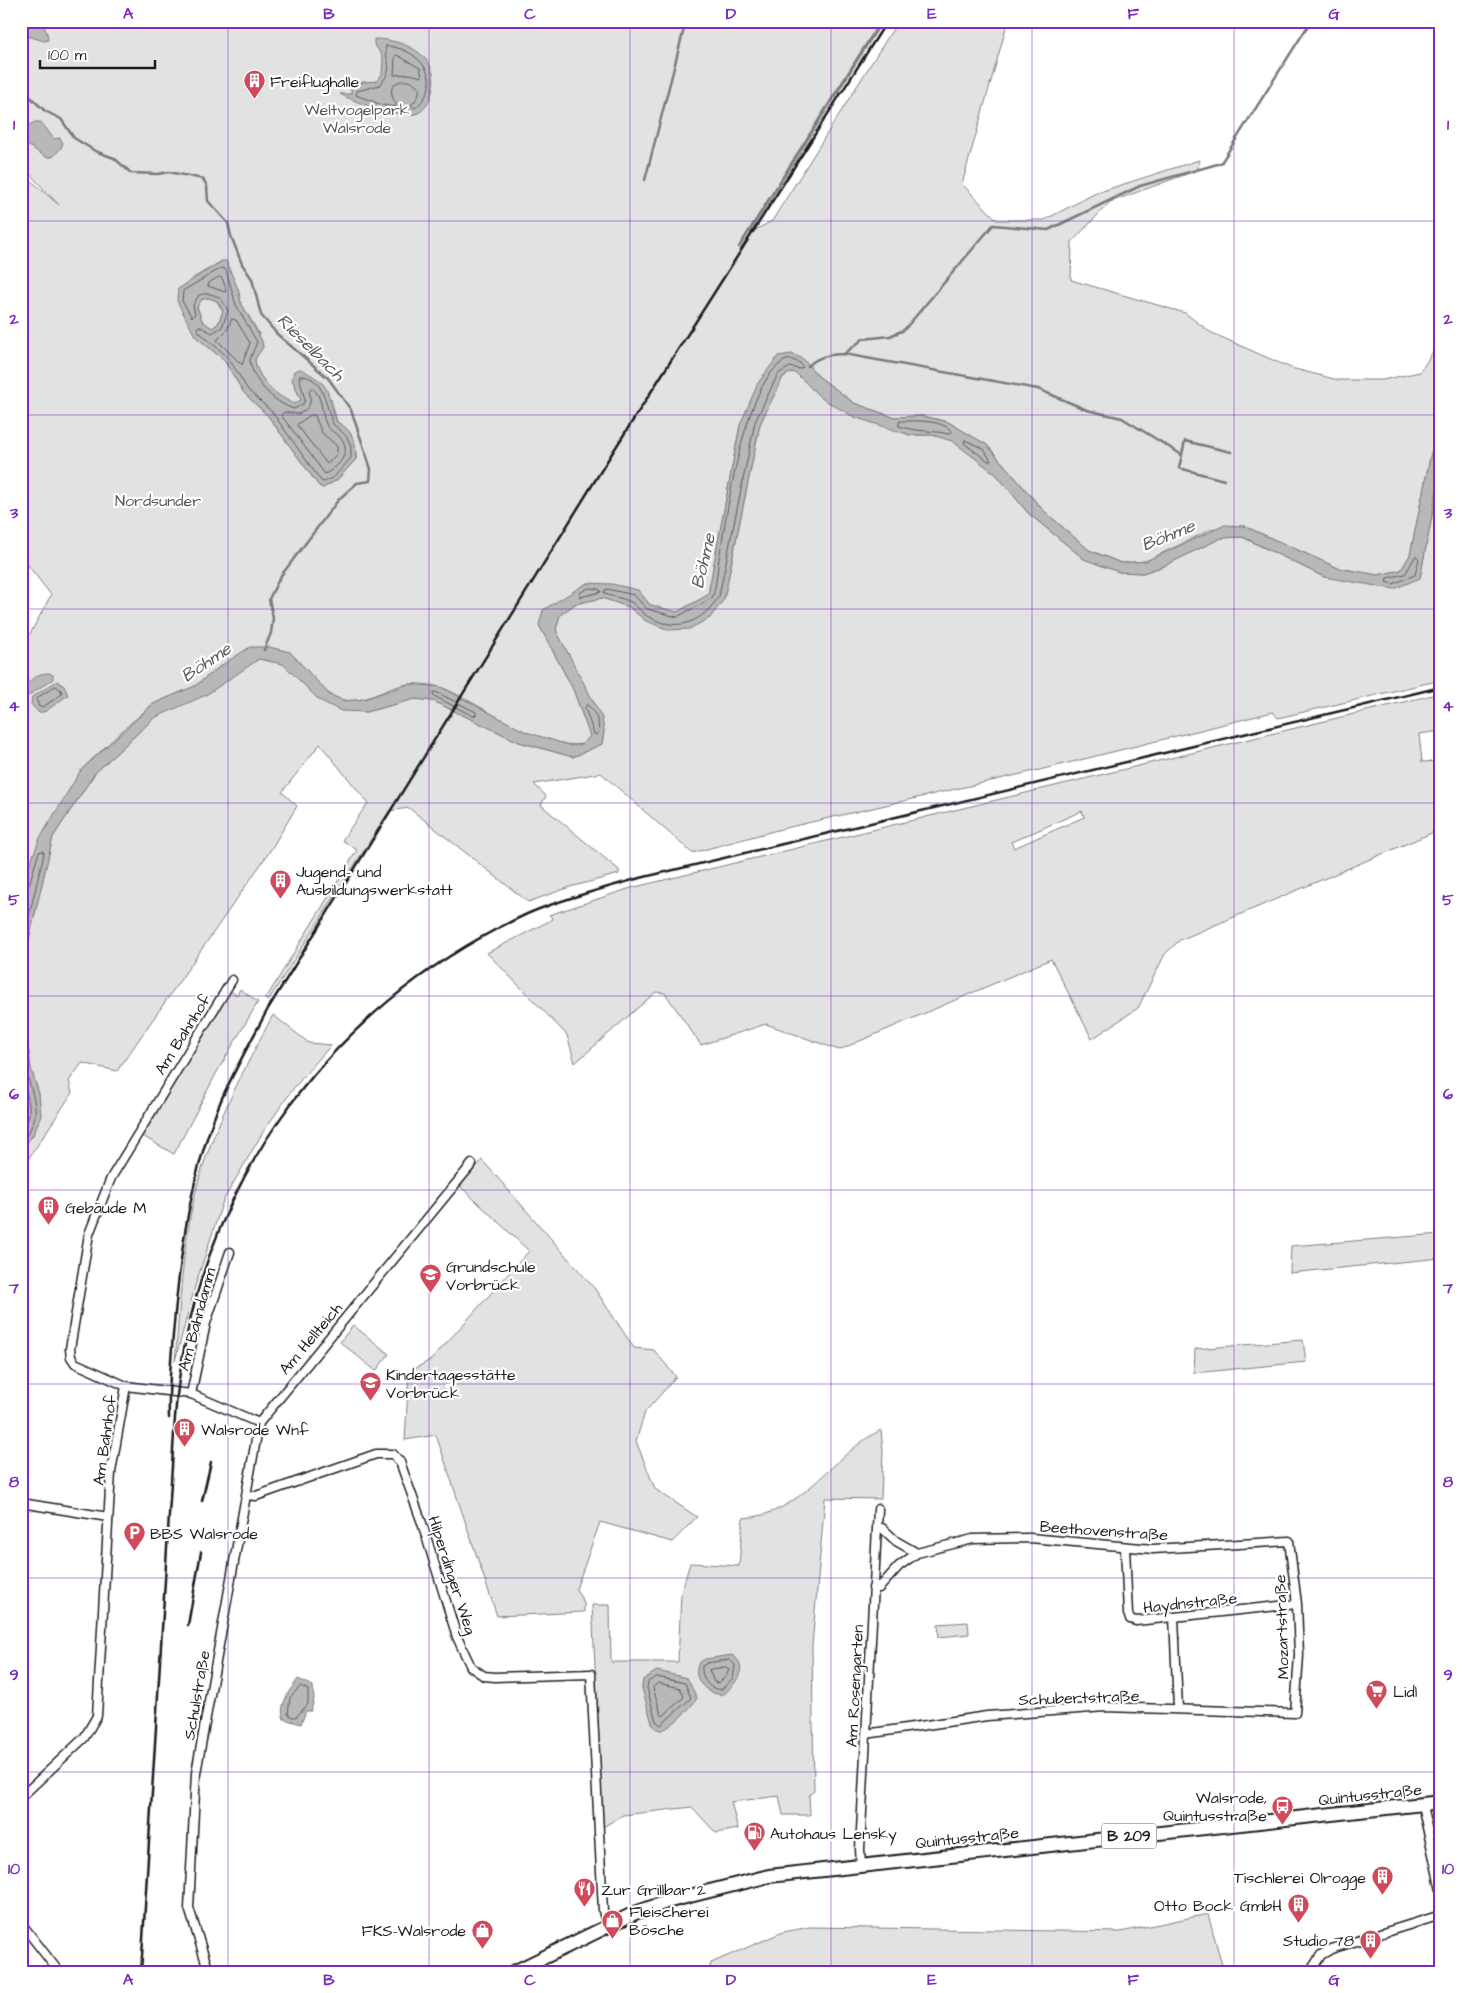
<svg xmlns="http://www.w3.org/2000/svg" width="1462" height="1993" font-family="'Architects Daughter',sans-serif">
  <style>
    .green { fill: #e2e2e2; stroke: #7f7f7f; fill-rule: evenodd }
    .water { fill: #b8b8b8; stroke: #7a7a7a; fill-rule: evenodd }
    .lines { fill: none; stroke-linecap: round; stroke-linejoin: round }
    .shore { stroke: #5a5a5a; stroke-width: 1 }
    .stream { stroke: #7a7a7a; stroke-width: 2.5 }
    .street-casing { stroke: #1c1c1c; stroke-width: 11 }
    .primary-casing { stroke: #1c1c1c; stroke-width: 16 }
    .street { stroke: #fff; stroke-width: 8 }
    .primary { stroke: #fff; stroke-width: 12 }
    .rail { stroke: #1c1c1c; stroke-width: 2.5 }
    .grid { fill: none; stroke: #7b2cbf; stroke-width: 1; stroke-opacity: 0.55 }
    .labels { text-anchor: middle; stroke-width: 4.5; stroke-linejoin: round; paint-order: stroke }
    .shield { fill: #fff; stroke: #606060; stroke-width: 1 }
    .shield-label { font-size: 15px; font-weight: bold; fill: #1c1c1c }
    .poi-label { font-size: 16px; fill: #1c1c1c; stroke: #fff; text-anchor: start }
    .park-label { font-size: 16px; fill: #575757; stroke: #fff }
    .street-label { font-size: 16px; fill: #1c1c1c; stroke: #fff }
    .water-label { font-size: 18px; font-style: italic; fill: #5a5a5a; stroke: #fff }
    .neatline { fill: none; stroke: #7b2cbf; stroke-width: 2 }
    .grid-label { font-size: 16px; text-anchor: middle; font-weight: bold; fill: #7b2cbf }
  </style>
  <rect width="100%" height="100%" fill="#fff"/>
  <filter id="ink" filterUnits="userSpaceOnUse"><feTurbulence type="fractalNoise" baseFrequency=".02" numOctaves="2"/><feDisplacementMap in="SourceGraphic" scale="10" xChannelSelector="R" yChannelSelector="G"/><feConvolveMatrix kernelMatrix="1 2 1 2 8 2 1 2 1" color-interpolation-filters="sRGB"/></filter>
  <g filter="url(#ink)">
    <path class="green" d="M21 21H883L750 233 772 221 898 21H1008L962 184 997 220H1044L1096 193 1199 160 1198 170 1110 202 1072 242 1071 280 1185 313 1210 332 1259 354 1291 368 1338 380H1382L1420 372 1441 339V426L1431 453 1410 555 1401 570 1378 575 1338 568 1244 526 1210 530 1146 561 1121 563 1089 550 1043 510 987 445 948 422 922 416 893 417 854 403 818 376 803 359 791 354 740 425 708 595 677 612 650 605 637 590 587 583 539 625 573 689 590 736 583 744C539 751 483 704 443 688 435 685 418 683 409 684 382 687 360 710 333 696 319 689 301 664 290 652L222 665 195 686 153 704 125 728 81 770 29 866 21 895V639L30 634 51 595 24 560 26 554 21 551V172L59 205 21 165ZM222 261 238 289 241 303 258 332 263 347 255 359C256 378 277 398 295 404L301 400 292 379 331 399 337 422C353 431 356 442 356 459L337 480 323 488 319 486 268 416 244 393 224 360 195 336 193 278Z
      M209 298 217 301 223 311 218 324 212 328 202 321 197 306 202 299Z
      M792 372 797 373 821 398 910 435H932L952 440 996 474 1028 513 1084 559 1119 572 1143 573 1164 566 1221 538 1242 537 1324 577 1420 578 1441 469V680L1278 718 1273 712 1052 767 781 829 692 853 601 773 534 784 546 796 541 805 619 870V874L570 887 528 902 409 808 389 811 268 1001 264 998 268 995 357 850 342 840 368 803 320 744 282 792 297 806 270 851 117 1071 82 1063 69 1081 72 1093 21 1170V1150L33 1135 39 1094 31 1069 22 999 24 960 53 837 95 773 154 718 259 659 283 664 319 700 366 712 415 699 433 701 519 742 573 757 602 744 604 731 556 630 560 615 575 604 602 598 629 607 646 621 724 599 760 424 783 377Z
      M1441 693V731L1419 734 1422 762 1441 761V829L1180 940 1165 954 1138 1008 1092 1039 1051 959 839 1050 766 1024 701 1045 665 993 656 992 575 1063 567 1035 487 953 553 919 549 915 631 888ZM1082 811 1084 817 1014 848 1011 842Z
      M240 989 258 1002 217 1072 174 1154 139 1134 230 991 237 995Z
      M273 1015 309 1043 331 1045 293 1089 263 1132 223 1201 196 1283 175 1361C180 1305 182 1249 195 1194 209 1135 244 1069 273 1015Z
      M482 1160 595 1289 634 1348 654 1350 676 1377 645 1412 636 1441 655 1489 697 1517 672 1542 600 1522 576 1589 584 1603V1612L497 1616 436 1435 405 1440 409 1372 432 1359 529 1251 460 1186Z
      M1441 1234V1258L1290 1273 1291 1246Z
      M353 1325 389 1354 376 1371 340 1342Z
      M1303 1340 1306 1362 1194 1373 1195 1349Z
      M881 1430 883 1451 881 1499 825 1498 812 1646 814 1791 809 1795 810 1815H783L779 1796 731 1802 738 1829 716 1833 692 1807 623 1815 603 1827 592 1605H610L611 1662H678L681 1593 690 1563 739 1566 743 1518C802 1516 832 1454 881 1430ZM657 1671 655 1728 642 1688 643 1680Z
      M968 1622 969 1634 939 1637 938 1624Z
      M1208 1914 1224 1972H709L711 1963 783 1932 810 1927 1120 1932Z"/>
    <path class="water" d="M21 21 43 25 47 33 48 40 44 41 21 34Z
      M374 39C404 39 442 56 432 92 430 100 426 109 418 113 402 120 355 102 340 94H351V87L363 82 377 81 382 74 383 57 374 44Z
      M35 122H41L54 139 60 138 63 143 61 148 53 157H46L21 141V129Z
      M222 261H226L238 289 241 303 262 341 263 347 255 359C256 378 278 398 295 404L301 400 292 379 294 371 300 369C335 386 324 390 337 422 353 431 356 441 356 459L337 480 323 488 319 486 268 416 244 393 224 360 195 336 177 301 178 289ZM209 298 217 301 223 311 218 324 212 328 202 321 197 307 202 299Z
      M791 354 803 359 818 376 854 403 893 417 923 416 948 422 987 445 1043 510 1089 550 1121 563 1146 561 1225 525 1244 526 1338 568 1378 575 1401 570 1410 555 1431 453 1441 426V469L1420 578 1394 589 1324 577 1243 537 1221 538 1164 566 1143 573 1119 572 1084 559 1028 513 996 474 952 441 932 435H910L854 417 821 398 797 374 792 372 783 377 760 424 724 599 710 618 689 629 669 630 646 621 629 607 602 598 575 604 560 615 556 630 602 718 604 731 602 744 573 757 519 742 433 701 415 699 366 712 341 711 319 700 283 664 259 659 206 695 154 718 95 773 53 837 24 960 22 999 31 1069 39 1094 41 1116 33 1135 21 1150V895L29 866 40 838 81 770 153 704 195 686 222 665 250 647H269L290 652 330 695 345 701 364 699 409 684 441 687 526 732 572 746 583 744 590 736 573 689 539 625 543 610 587 583 612 584 638 590 650 605 677 612 708 595 740 425 758 383 778 356Z
      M49 673 53 675V679L26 697 24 688C31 679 37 673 49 673Z
      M57 681 64 686 68 695 46 711 39 713 31 704 32 697Z
      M732 1655C750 1666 736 1684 724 1694 709 1697 690 1679 699 1663L705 1659Z
      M657 1671 687 1678 697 1698C693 1706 669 1730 661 1730 657 1730 654 1727 652 1723L642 1688 643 1680Z
      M298 1679 313 1686 314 1699 311 1711H306L301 1724 284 1719C278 1705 290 1690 298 1679Z"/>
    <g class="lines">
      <path class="shore" d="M386 46C420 48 447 82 415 108L411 105C442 77 374 69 396 104L395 107 382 105 356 95 357 91 380 85C397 65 383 60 386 46Z
        M397 55 420 68 422 77 410 74 394 75 395 57Z
        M222 268 226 270 236 305 257 342 250 359C251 380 274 403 294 409L303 404 305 400 299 376C325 375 325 406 333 424 346 436 352 438 351 458L335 476 324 482 321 481 272 412 248 390 228 357 199 332 197 328 199 326 212 333 222 327 228 311C223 298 214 291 199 295L193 305 195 314 192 317 182 301 183 291Z
        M219 277 222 278 226 289 225 292 208 286 209 283Z
        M232 319 236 320 250 343 242 365 217 340 227 330Z
        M790 359 800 363 803 367 800 369 790 367 778 374 755 422 719 596C703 622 678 633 649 617 642 614 638 606 631 602 623 598 613 597 605 594L604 591 607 589 634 595 647 609 677 617 712 598C717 585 717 567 720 553 727 514 746 368 790 359Z
        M312 388C323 395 321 413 326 424 329 431 335 432 340 437 353 451 339 467 325 474L281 415 284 412 298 414C309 409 313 403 309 391Z
        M311 415 315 416 322 433 337 446V454L327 464 297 425Z
        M900 421C914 421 943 419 952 432L949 434C932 430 915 432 899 426Z
        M965 440 984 449 991 461H988L965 444Z
        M1416 556 1419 559 1415 575 1393 584 1386 582 1387 578 1405 574Z
        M589 588 599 589 601 592 580 597V593Z
        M56 686 61 690 62 694 43 707H39L36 699Z
        M436 692 476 712V715L473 716 434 696 433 693Z
        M587 705C595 710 602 726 597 735L594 734 585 708Z
        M21 891 28 888 39 852 43 851 44 854 21 949
        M21 1031C23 1044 23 1057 26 1070 33 1101 45 1114 21 1142
        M21 1075C27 1094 36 1116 21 1132
        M730 1660 735 1665 733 1678 722 1689C709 1691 701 1678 702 1666L707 1663Z
        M726 1667 729 1669 727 1675 719 1683 714 1682 709 1670Z
        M657 1677 685 1683 691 1698 661 1725 656 1721 647 1688 648 1682Z
        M658 1683 680 1688 684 1697 663 1716 661 1714 653 1688Z
        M301 1686 308 1690V1704L296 1717H292L288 1714 290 1698Z"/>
      <path class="stream" d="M21 88 45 111 61 119 74 138 95 151 114 158 131 173 158 174 169 172 203 179 207 186 208 201 228 223 231 236 242 264 252 279 261 315 277 334 328 378 351 410 371 469 370 481 357 483 339 499 280 577 269 599 273 618 271 633 264 650
        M645 180 686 21
        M739 247 881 21
        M844 354 863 339 890 336 904 330 993 225 1048 230 1140 186 1221 163 1311 21
        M808 366C818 356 831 354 844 354L1038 389 1087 410 1122 418 1182 455
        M1224 480 1179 468 1185 441 1231 452"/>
      <defs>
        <path id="street" d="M232 980 111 1178 89 1234 70 1349 71 1357 75 1363 126 1386 191 1394 259 1423
          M191 1394 206 1323 230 1252
          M246 1495 256 1496 376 1454H393L400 1462 422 1523 457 1637 471 1667 484 1676 495 1677 591 1674 603 1911 607 1926
          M21 1503 108 1517
          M877 1528H882L896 1541 917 1553
          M1125 1547 1128 1614 1130 1619 1136 1621 1297 1604
          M1174 1617 1178 1709
          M866 1734 987 1716 1105 1707 1295 1713 1299 1655 1297 1604 1289 1541 1153 1549 1030 1538 973 1539 917 1553 899 1566 879 1588H873
          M21 1797 84 1738 97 1716 111 1472 126 1386
          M1422 1805 1441 1890
          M861 1865 860 1849 878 1509
          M21 1923 59 1972
          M209 1972 189 1908 196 1773 259 1423 472 1164
          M1310 1972 1321 1955 1331 1949 1441 1915"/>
        <path id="primary" d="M514 1972 635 1913 666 1902 769 1876 1441 1802"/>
      </defs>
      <use href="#street" class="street-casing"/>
      <use href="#primary" class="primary-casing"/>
      <use href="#street" class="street"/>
      <use href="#primary" class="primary"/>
      <path class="rail" d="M169 1418C168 1390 171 1362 173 1335 180 1254 190 1173 222 1098 236 1067 253 1037 269 1007L609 458 887 21
        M202 1501 211 1462
        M188 1625 201 1552
        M141 1972 175 1417C192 1194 324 1008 527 914 561 899 599 890 636 879L1441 687"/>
    </g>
  </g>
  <path class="grid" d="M228 21V1972M429 21V1972M630 21V1972M831 21V1972M1032 21V1972M1234 21V1972M21 221H1441M21 415H1441M21 609H1441M21 803H1441M21 996H1441M21 1190H1441M21 1384H1441M21 1578H1441M21 1772H1441"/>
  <defs>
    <symbol id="building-pin" viewBox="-11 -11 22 30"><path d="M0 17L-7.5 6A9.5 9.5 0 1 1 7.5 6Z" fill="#d1495b" stroke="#fff"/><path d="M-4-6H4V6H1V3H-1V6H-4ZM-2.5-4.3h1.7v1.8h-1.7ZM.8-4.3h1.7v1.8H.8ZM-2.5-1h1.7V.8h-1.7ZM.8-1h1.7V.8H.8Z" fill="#fff"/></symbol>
    <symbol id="school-pin" viewBox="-11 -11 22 30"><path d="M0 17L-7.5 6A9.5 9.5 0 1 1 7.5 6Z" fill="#d1495b" stroke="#fff"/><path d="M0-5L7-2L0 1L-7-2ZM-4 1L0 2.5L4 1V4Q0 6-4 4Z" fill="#fff"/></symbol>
    <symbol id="parking-pin" viewBox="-11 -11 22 30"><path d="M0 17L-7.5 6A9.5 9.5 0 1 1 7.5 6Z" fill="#d1495b" stroke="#fff"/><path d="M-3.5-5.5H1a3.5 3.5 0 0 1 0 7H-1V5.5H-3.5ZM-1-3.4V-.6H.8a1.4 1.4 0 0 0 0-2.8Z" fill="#fff"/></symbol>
    <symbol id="supermarket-pin" viewBox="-11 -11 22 30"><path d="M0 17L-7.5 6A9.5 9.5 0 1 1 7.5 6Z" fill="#d1495b" stroke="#fff"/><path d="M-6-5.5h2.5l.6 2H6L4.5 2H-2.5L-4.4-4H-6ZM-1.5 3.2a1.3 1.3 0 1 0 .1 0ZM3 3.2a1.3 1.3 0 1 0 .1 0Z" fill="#fff"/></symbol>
    <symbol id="bus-pin" viewBox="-11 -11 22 30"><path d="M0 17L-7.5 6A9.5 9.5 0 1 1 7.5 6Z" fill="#d1495b" stroke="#fff"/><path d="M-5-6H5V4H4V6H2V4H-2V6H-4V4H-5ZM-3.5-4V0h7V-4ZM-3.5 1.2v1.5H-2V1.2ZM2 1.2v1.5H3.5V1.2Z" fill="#fff"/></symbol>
    <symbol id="fuel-pin" viewBox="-11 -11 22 30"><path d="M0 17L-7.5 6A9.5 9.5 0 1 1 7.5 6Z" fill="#d1495b" stroke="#fff"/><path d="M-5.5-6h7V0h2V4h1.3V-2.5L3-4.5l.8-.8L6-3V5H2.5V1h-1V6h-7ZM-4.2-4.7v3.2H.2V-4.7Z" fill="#fff"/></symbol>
    <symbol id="restaurant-pin" viewBox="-11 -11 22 30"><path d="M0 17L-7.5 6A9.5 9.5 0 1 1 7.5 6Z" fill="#d1495b" stroke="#fff"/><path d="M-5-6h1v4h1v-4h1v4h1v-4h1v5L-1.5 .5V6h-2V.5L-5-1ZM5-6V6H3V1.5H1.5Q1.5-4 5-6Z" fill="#fff"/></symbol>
    <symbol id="shop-pin" viewBox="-11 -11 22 30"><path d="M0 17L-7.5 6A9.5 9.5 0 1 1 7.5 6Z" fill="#d1495b" stroke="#fff"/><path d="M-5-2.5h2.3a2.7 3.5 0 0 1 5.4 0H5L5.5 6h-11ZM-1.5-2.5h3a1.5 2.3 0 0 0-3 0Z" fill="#fff"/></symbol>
  </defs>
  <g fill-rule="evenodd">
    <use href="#building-pin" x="242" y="68" width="25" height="34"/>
    <use href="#building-pin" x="268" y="868" width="25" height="34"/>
    <use href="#building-pin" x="36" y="1194" width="25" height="34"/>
    <use href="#school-pin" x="418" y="1262" width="25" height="34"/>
    <use href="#school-pin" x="358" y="1370" width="25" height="34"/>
    <use href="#building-pin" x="172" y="1416" width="25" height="34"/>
    <use href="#parking-pin" x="122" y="1520" width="25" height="34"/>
    <use href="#supermarket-pin" x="1364" y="1678" width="25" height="34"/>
    <use href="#bus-pin" x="1270" y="1794" width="25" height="34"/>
    <use href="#fuel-pin" x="742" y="1820" width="25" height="34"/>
    <use href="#building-pin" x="1370" y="1864" width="25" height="34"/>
    <use href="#restaurant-pin" x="572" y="1876" width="25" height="34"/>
    <use href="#building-pin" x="1286" y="1892" width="25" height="34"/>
    <use href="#shop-pin" x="600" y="1908" width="25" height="34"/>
    <use href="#shop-pin" x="470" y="1918" width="25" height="34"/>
    <use href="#building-pin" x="1358" y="1928" width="25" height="34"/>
  </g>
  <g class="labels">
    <rect class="shield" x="1101.5" y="1823.5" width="55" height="25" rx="4"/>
    <g class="shield-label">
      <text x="1129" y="1841">B 209</text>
    </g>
    <g class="poi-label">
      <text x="270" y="87">Freiflughalle</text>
      <text x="296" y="877">Jugend- und<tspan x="296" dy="18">Ausbildungswerkstatt</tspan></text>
      <text x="65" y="1213">Gebäude M</text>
      <text x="446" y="1272">Grundschule<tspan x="446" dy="18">Vorbrück</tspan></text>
      <text x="386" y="1380">Kindertagesstätte<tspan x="386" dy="18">Vorbrück</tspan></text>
      <text x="201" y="1435">Walsrode Wnf</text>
      <text x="150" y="1539">BBS Walsrode</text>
      <text x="1393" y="1697">Lidl</text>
      <text x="1267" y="1803" text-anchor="end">Walsrode,<tspan x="1267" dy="18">Quintusstraße</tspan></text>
      <text x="770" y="1839">Autohaus Lensky</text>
      <text x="1366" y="1883" text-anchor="end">Tischlerei Olrogge</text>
      <text x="601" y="1895">Zur Grillbar 2</text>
      <text x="1282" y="1911" text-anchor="end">Otto Bock GmbH</text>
      <text x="629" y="1917">Fleischerei<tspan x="629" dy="18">Bösche</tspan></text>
      <text x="466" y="1936" text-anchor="end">FKS-Walsrode</text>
      <text x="1354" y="1946" text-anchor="end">Studio 78</text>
    </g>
    <g class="park-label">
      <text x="357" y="115">Weltvogelpark<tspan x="357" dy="18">Walsrode</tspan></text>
      <text x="158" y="506">Nordsunder</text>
    </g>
    <g class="street-label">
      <text transform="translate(182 1034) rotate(-58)" y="6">Am Bahnhof</text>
      <text transform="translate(196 1319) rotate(-75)" y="6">Am Bahndamm</text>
      <text transform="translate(310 1338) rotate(-50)" y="6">Am Hellteich</text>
      <text transform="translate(104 1440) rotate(-82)" y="6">Am Bahnhof</text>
      <text transform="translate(1104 1530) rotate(4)" y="6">Beethovenstraße</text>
      <text transform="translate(453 1575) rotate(72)" y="6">Hilperdinger Weg</text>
      <text transform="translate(1190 1602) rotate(-6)" y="6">Haydnstraße</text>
      <text transform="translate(1281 1627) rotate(-92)" y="6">Mozartstraße</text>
      <text transform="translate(854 1686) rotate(-87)" y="6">Am Rosengarten</text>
      <text transform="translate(196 1695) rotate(-80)" y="6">Schulstraße</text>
      <text transform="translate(1079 1697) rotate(-2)" y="6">Schubertstraße</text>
      <text transform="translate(1370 1794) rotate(-6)" y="6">Quintusstraße</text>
      <text transform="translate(967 1837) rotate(-6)" y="6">Quintusstraße</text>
    </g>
    <g class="water-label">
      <text transform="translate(311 347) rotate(45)" y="6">Rieselbach</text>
      <text transform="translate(1168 535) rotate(-22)" y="6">Böhme</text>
      <text transform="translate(703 561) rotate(-77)" y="6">Böhme</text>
      <text transform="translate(206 662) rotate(-34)" y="6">Böhme</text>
    </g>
  </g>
  <rect width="1462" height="1993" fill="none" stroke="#fff" stroke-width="55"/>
  <path d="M40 60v8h115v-8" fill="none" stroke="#1c1c1c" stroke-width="2.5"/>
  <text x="48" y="60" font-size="15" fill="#1c1c1c" stroke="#ffffff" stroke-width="4" paint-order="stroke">100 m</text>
  <rect x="28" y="28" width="1406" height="1938" class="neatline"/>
  <g class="grid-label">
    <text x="128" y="19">A</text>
    <text x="329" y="19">B</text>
    <text x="530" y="19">C</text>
    <text x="731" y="19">D</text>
    <text x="932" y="19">E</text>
    <text x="1133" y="19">F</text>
    <text x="1334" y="19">G</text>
    <text x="14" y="130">1</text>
    <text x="1448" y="130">1</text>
    <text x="14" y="324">2</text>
    <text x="1448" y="324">2</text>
    <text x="14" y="518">3</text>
    <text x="1448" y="518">3</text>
    <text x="14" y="711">4</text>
    <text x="1448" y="711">4</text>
    <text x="14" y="905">5</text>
    <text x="1448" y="905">5</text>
    <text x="14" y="1099">6</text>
    <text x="1448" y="1099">6</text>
    <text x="14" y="1293">7</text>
    <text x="1448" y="1293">7</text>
    <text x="14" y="1487">8</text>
    <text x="1448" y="1487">8</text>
    <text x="14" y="1680">9</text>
    <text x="1448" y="1680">9</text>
    <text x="14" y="1874">10</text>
    <text x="1448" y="1874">10</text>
    <text x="128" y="1985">A</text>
    <text x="329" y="1985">B</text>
    <text x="530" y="1985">C</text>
    <text x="731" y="1985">D</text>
    <text x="932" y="1985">E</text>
    <text x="1133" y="1985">F</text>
    <text x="1334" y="1985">G</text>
  </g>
</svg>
